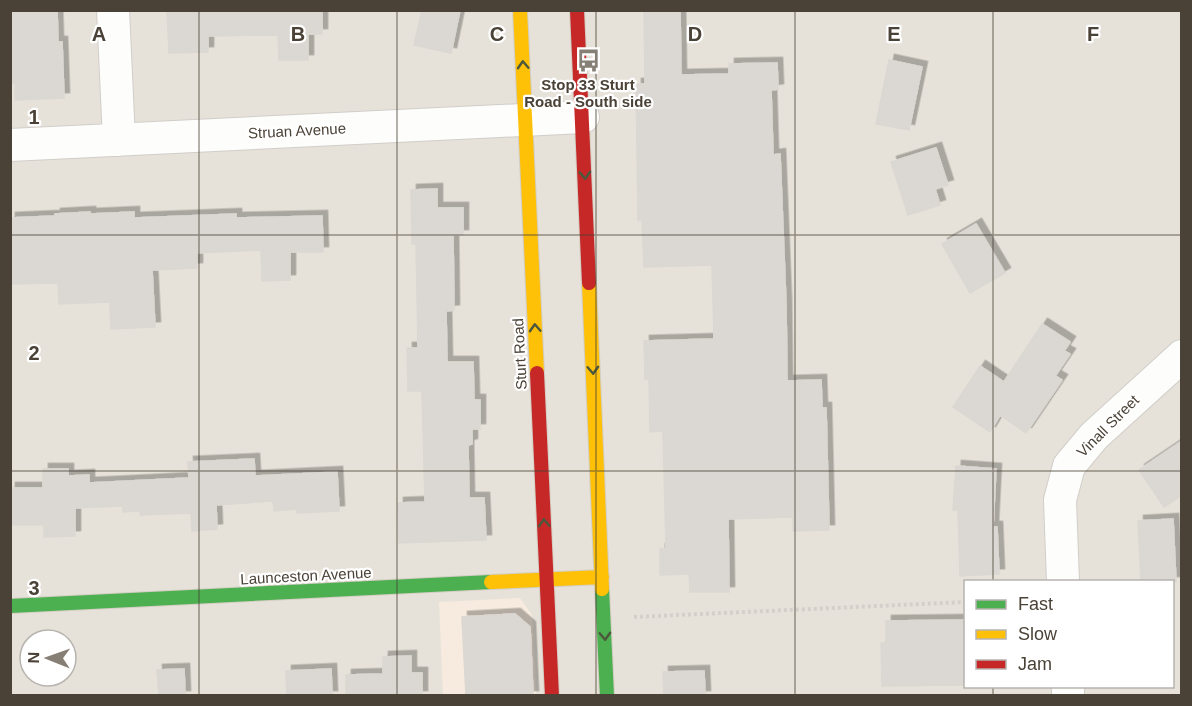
<svg xmlns="http://www.w3.org/2000/svg" width="1192" height="706" font-family="Helvetica,sans-serif">
  <style>
    .residential { fill: #e7e2d9; fill-rule: evenodd }
    .commercial { fill: #f6ebde }
    .building { fill: #dbd8d3; stroke: #dbd7d2; stroke-width: 1.5; filter: url(#shadow) }
    .lines { fill: none; stroke-linecap: round; stroke-linejoin: round }
    .street-casing { stroke: #d1cec9; stroke-width: 34 }
    .fast-casing { stroke: #d3cdc3; stroke-width: 16 }
    .slow-casing { stroke: #d3cdc3; stroke-width: 16 }
    .jam-casing { stroke: #d3cdc3; stroke-width: 16 }
    .path { stroke: #d3d0cb; stroke-width: 4; stroke-dasharray: 3 3; stroke-linecap: butt }
    .street { stroke: #fdfdfc; stroke-width: 32 }
    .fast { stroke: #4caf50; stroke-width: 14 }
    .slow { stroke: #ffc107; stroke-width: 14 }
    .jam { stroke: #c62828; stroke-width: 14 }
    .oneway { stroke: #4b583c }
    .grid { fill: none; stroke: #4b4237; stroke-width: 1.5; stroke-opacity: 0.55 }
    .labels { text-anchor: middle; stroke-width: 4.5; stroke-linejoin: round; paint-order: stroke }
    .poi-label { font-size: 15px; font-weight: bold; fill: #4b4237; stroke: #fff }
    .street-label { font-size: 15px; fill: #4b4237; stroke: #fff }
    .grid-label { font-size: 20px; text-anchor: middle; font-weight: bold; fill: #4b4237; stroke: #fff; stroke-width: 4.5; stroke-linejoin: round; paint-order: stroke }
  </style>
  <defs>
    <filter id="shadow"><feDropShadow dx="5.5" dy="-5.5" stdDeviation="0" flood-color="#0004"/></filter>
  </defs>
  <rect width="100%" height="100%" fill="#f3f0ec"/>
  <path class="residential" d="M10 11H1181V695H11ZM966 582H1172V686H966ZM30 640H66V676H30Z"/>
  <path class="commercial" d="M520 598 532 615 536 695H443L439 602Z"/>
  <path class="building" d="M10 10H57L58 42H62L64 98 15 100V83H10Z
    M167 10H322V34H308V60H279L278 35 208 36V52L169 53Z
    M422 10H460L451 53 414 45Z
    M644 10H680L681 75 729 74V64L777 63 778 89 771 90 773 155 780 154 786 304 787 381 821 380 822 408H826L829 530 793 531V517L728 519 729 592H690L689 574 660 575V549H666L663 431 650 432 649 379H645L644 341 714 339 712 265 644 267 642 220H638L636 84H645Z
    M889 60 922 67 909 130 876 124Z
    M936 148 948 185 935 189 940 205 908 215 891 162Z
    M437 189V208H463V235H453L454 310 446 311 447 362H473L474 400H480V429H472V444L468 445 469 498H484L486 540 399 543 398 503 425 502 422 391H408L407 348H418L416 244H412L411 190Z
    M90 212V214L134 212V218L236 214V218L322 216 323 252H290V280L262 281 261 250 197 253V268L152 270 155 327 111 329 110 302 59 304 58 283 10 284V218L55 216V214Z
    M976 224 1005 273 970 293 942 244Z
    M1042 324 1070 342 1064 351 1070 354 1055 376 1062 380 1026 433 1000 415 990 432 953 407 980 366 1004 382Z
    M1182 441V495L1164 507 1139 470Z
    M254 459 255 476 337 472 339 511 297 513V509L274 511 273 501 216 505 217 529 192 531 191 513 140 515V511L123 512V506L75 508V536L44 537V525H10V488H43V469H68V476L89 475V483L189 478 188 462Z
    M956 466 996 469 993 527H997L999 574 960 576 958 510H953Z
    M1173 519 1176 582H1141L1138 521Z
    M515 614 530 627 533 696H466L462 617Z
    M966 620V685L882 686 881 643H886V621Z
    M411 656V673H422V696H346V675L383 674V657Z
    M184 669 185 696H159L157 670Z
    M331 669 332 696H287L286 671Z
    M704 671 705 696H664L663 672Z"/>
  <g class="lines">
    <defs>
      <path id="street" d="M113 10 119 140
        M10 145 583 117
        M1063 582 1060 500 1069 466 1094 436 1182 356
        M1068 686V696"/>
      <path id="fast" d="M602 589 607 696
        M10 606 491 582"/>
      <path id="slow" d="M520 10 537 373
        M589 283 602 589
        M491 582 602 577"/>
      <path id="jam" d="M577 10 589 283
        M537 373 552 696"/>
    </defs>
    <use href="#street" class="street-casing"/>
    <use href="#fast" class="fast-casing"/>
    <use href="#slow" class="slow-casing"/>
    <use href="#jam" class="jam-casing"/>
    <path class="path" d="M634 617 966 602"/>
    <use href="#street" class="street"/>
    <use href="#fast" class="fast"/>
    <use href="#slow" class="slow"/>
    <use href="#jam" class="jam"/>
  </g>
  <defs><path id="oneway-chevron" d="M-2-3.5L2.5 0L-2 3.5" fill="none" stroke-width="1.6" stroke-linecap="round" stroke-linejoin="round" transform="scale(1.5)"/></defs>
  <g class="oneway">
    <use href="#oneway-chevron" transform="translate(523 65) rotate(-93)"/>
    <use href="#oneway-chevron" transform="translate(585 175) rotate(88)"/>
    <use href="#oneway-chevron" transform="translate(535 328) rotate(-93)"/>
    <use href="#oneway-chevron" transform="translate(593 370) rotate(87)"/>
    <use href="#oneway-chevron" transform="translate(544 523) rotate(-93)"/>
    <use href="#oneway-chevron" transform="translate(605 636) rotate(88)"/>
  </g>
  <path class="grid" d="M199 10V696M397 10V696M596 10V696M795 10V696M993 10V582M10 235H1182M10 471H1182M993 686V696"/>
  <defs>
    <symbol id="bus-bare" viewBox="-9 -9 18 18"><path d="M-5-6H5V4H4V6H2V4H-2V6H-4V4H-5ZM-3.5-4V0h7V-4ZM-3.5 1.2v1.5H-2V1.2ZM2 1.2v1.5H3.5V1.2Z" fill="#867f76" stroke="#fff" stroke-width="2.5" paint-order="stroke"/></symbol>
  </defs>
  <g fill-rule="evenodd">
    <use href="#bus-bare" x="572" y="44" width="33" height="33"/>
  </g>
  <g class="labels">
    <g class="poi-label">
      <text x="588" y="90">Stop 33 Sturt<tspan x="588" dy="17">Road - South side</tspan></text>
    </g>
    <g class="street-label">
      <text transform="translate(297 131) rotate(-3)" y="5">Struan Avenue</text>
      <text transform="translate(520 354) rotate(-93)" y="5">Sturt Road</text>
      <text transform="translate(1108 426) rotate(-45)" y="5">Vinall Street</text>
      <text transform="translate(306 576) rotate(-3)" y="5">Launceston Avenue</text>
    </g>
  </g>
  <g class="grid-label">
    <text x="99" y="41">A</text>
    <text x="298" y="41">B</text>
    <text x="497" y="41">C</text>
    <text x="695" y="41">D</text>
    <text x="894" y="41">E</text>
    <text x="1093" y="41">F</text>
    <text x="34" y="124">1</text>
    <text x="34" y="360">2</text>
    <text x="34" y="595">3</text>
  </g>
  <rect width="1192" height="706" fill="none" stroke="#4b4237" stroke-width="24"/>
  <rect x="964" y="580" width="210" height="108" fill="#ffffff" stroke="#b7b3af" stroke-width="1.5"/>
  <rect x="976" y="600" width="30" height="9" fill="#4caf50" stroke="#b7b3af" stroke-width="1.5"/>
  <text x="1018" y="610" font-size="18" fill="#4b4237">Fast</text>
  <rect x="976" y="630" width="30" height="9" fill="#ffc107" stroke="#b7b3af" stroke-width="1.5"/>
  <text x="1018" y="640" font-size="18" fill="#4b4237">Slow</text>
  <rect x="976" y="660" width="30" height="9" fill="#c62828" stroke="#b7b3af" stroke-width="1.5"/>
  <text x="1018" y="670" font-size="18" fill="#4b4237">Jam</text>
  <g transform="translate(48 658) rotate(271)"><circle r="28" fill="#ffffff" stroke="#b7b3af" stroke-width="1.5"/>
  <path d="M0-4.5L10 22L0 15L-10 22Z" fill="#867f76"/>
  <text y="-9" font-size="16" font-weight="bold" text-anchor="middle" fill="#4b4237">N</text>
  </g>
</svg>
